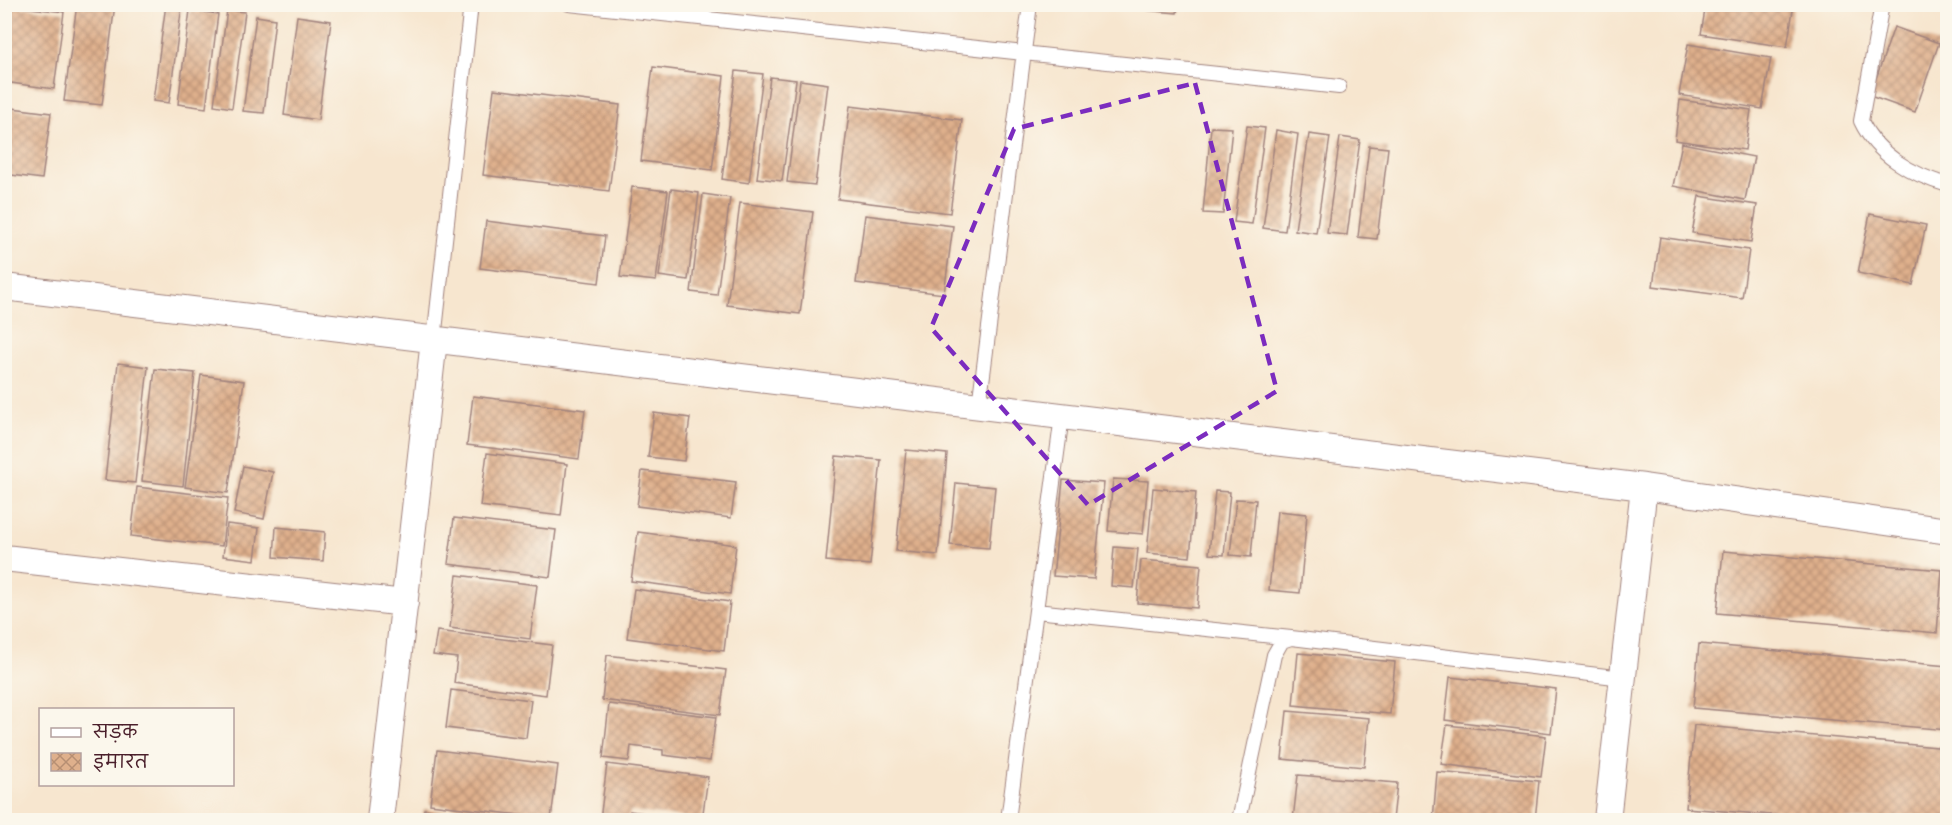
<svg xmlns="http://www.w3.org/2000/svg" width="1952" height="825" font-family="'Shantell Sans','Playpen Sans Deva',sans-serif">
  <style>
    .building { fill: url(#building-cross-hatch) }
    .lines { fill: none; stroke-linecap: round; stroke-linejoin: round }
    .service-casing { stroke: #a0827d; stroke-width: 16 }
    .minor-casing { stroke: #a0827d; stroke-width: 28 }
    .service { stroke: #fff; stroke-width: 14 }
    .minor { stroke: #fff; stroke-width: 26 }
    .marked { fill: none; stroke: #7b2cbf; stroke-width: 4.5; stroke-dasharray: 12 8; stroke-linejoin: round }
  </style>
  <defs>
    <pattern id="building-cross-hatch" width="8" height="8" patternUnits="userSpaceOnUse" patternTransform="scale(1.5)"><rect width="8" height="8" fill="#dfb08c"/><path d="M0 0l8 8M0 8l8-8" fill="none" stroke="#b78f73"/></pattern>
  </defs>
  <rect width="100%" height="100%" fill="#fbf7ec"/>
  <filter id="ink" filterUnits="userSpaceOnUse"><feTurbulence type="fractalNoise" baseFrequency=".0167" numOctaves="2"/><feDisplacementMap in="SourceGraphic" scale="12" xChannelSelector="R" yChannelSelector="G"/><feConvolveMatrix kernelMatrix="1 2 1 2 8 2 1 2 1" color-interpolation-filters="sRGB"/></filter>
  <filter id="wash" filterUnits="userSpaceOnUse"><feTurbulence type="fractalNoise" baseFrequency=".008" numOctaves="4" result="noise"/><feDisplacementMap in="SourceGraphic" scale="24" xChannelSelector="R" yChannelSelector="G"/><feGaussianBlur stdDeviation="1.35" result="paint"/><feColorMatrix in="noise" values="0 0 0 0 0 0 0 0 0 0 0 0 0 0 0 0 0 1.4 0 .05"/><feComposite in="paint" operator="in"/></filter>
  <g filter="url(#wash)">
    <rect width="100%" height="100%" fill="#f7e6cf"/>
    <g id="blocks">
      <path class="building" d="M77 4H115L102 105 64 101Z
        M166 4 182 5 169 103 153 101Z
        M1145 4H1179L1177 13 1144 10Z
        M1706 4H1794L1787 47 1701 34Z
        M4 5 64 12 54 89 4 82Z
        M190 10 218 14 206 108 178 104Z
        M227 10 245 12 232 108 214 105Z
        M256 16 275 19 264 113 243 111Z
        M297 16 331 21 318 120 284 115Z
        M1894 27 1939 43 1915 112 1870 96Z
        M1688 44 1771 58 1762 109 1679 95Z
        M653 67 724 76 712 170 641 161Z
        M736 71 763 74 749 183 722 179Z
        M770 77 796 80 782 181 757 178Z
        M800 80 828 84 815 185 787 182Z
        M494 89 620 105 609 191 483 175Z
        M1680 100 1751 110 1745 150 1675 140Z
        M850 106 962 120 950 213 838 199Z
        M4 107 51 113 42 179 4 174Z
        M1247 126 1265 128 1252 224 1234 222Z
        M1211 127 1232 128 1223 214 1203 213Z
        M1276 130 1298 134 1285 231 1263 228Z
        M1309 134 1330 137 1316 233 1295 230Z
        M1340 137 1360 140 1347 235 1327 233Z
        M1682 143 1754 157 1745 200 1673 186Z
        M1369 146 1388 148 1377 239 1358 237Z
        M632 187 668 191 656 281 620 277Z
        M671 189 699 193 688 280 659 276Z
        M703 194 730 198 717 295 691 292Z
        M1699 196 1757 205 1751 242 1692 233Z
        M740 203 813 212 800 314 727 305Z
        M1870 214 1926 225 1913 285 1858 273Z
        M865 215 953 226 944 294 856 283Z
        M486 221 605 236 599 283 480 268Z
        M1660 237 1749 250 1742 298 1653 286Z
        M118 363 148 367 135 483 105 480Z
        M155 369 195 373 183 486 142 481Z
        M201 375 244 381 228 493 185 487Z
        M473 396 585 410 579 459 467 445Z
        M654 413 690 418 684 461 648 457Z
        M906 450 947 454 938 555 896 551Z
        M487 453 567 464 561 516 480 506Z
        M836 456 881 460 870 565 826 561Z
        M243 466 273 472 264 519 234 513Z
        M642 471 736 482 731 518 637 506Z
        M1113 479 1148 481 1143 534 1108 531Z
        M1063 480 1104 483 1094 579 1053 576Z
        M956 483 995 487 989 548 950 545Z
        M137 487 228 498 222 546 131 536Z
        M1153 488 1196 492 1190 557 1147 553Z
        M1215 491 1230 492 1224 555 1209 554Z
        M1236 499 1256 500 1251 557 1230 555Z
        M1277 511 1307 514 1300 593 1269 590Z
        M454 518 556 530 550 577 448 564Z
        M227 524 259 528 255 560 223 556Z
        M276 527 325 532 323 561 274 557Z
        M638 532 736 545 730 594 631 581Z
        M1114 547 1138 549 1134 588 1111 586Z
        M1723 551 1942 570 1937 633 1717 613Z
        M1141 560 1201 565 1197 608 1137 603Z
        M457 575 537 585 530 639 450 628Z
        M634 589 730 602 724 651 627 638Z
        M437 631 552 645 546 695 454 683 457 658 433 655Z
        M1699 644 1948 666V730L1693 708Z
        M1298 653 1395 662 1390 714 1293 705Z
        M607 655 726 670 720 715 602 700Z
        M1450 677 1556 689 1551 733 1445 720Z
        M451 690 531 700 526 738 446 728Z
        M609 704 716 717 710 761 663 755V750L631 746 629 761 603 758Z
        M1287 711 1369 718 1364 767 1282 759Z
        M1447 725 1546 736 1541 777 1441 764Z
        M1694 725 1948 748V820H1831L1686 808Z
        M437 750 558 765 551 819 430 804Z
        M607 764 708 777 702 820 630 811 629 820H600Z
        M1437 772 1539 781 1535 820H1433Z
        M1298 775 1397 783 1393 820H1293Z
        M424 809 507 819V820H422Z"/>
    </g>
  </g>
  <g filter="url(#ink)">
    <use href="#blocks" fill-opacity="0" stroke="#a0827d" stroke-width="1.5"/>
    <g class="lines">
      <defs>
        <path id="service" d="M569 4 1339 87
          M1882 4 1861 121C1877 155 1912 175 1948 185
          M434 340 471 4
          M979 406 1030 4
          M1036 611 1291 638
          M1008 820 1062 416
          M1239 820 1274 655 1282 641 1291 638 1300 639 1623 678"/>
        <path id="minor" d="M4 287 1644 487 1948 531
          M4 558 405 603
          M380 820 434 340
          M1607 820 1644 487"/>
      </defs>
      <use href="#service" class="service-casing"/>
      <use href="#minor" class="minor-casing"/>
      <use href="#service" class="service"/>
      <use href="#minor" class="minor"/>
    </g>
  </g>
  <path class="marked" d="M1195 83 1277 391 1088 505 931 328 1014 129Z"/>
  <rect width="1952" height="825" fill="none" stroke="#fbf7ec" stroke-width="24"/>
  <rect x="39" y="708" width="195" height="78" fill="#fbf7ec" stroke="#b4a19f" stroke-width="1.5"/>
  <rect x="51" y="728" width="30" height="9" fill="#ffffff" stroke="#b4a19f" stroke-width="1.5"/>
  <text x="93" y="738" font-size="18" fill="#4a1f2b">सड़क</text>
  <rect x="51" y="753" width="30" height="18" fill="url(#building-cross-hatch)" stroke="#b4a19f" stroke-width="1.5"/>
  <text x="93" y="768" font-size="18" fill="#4a1f2b">इमारत</text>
</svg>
